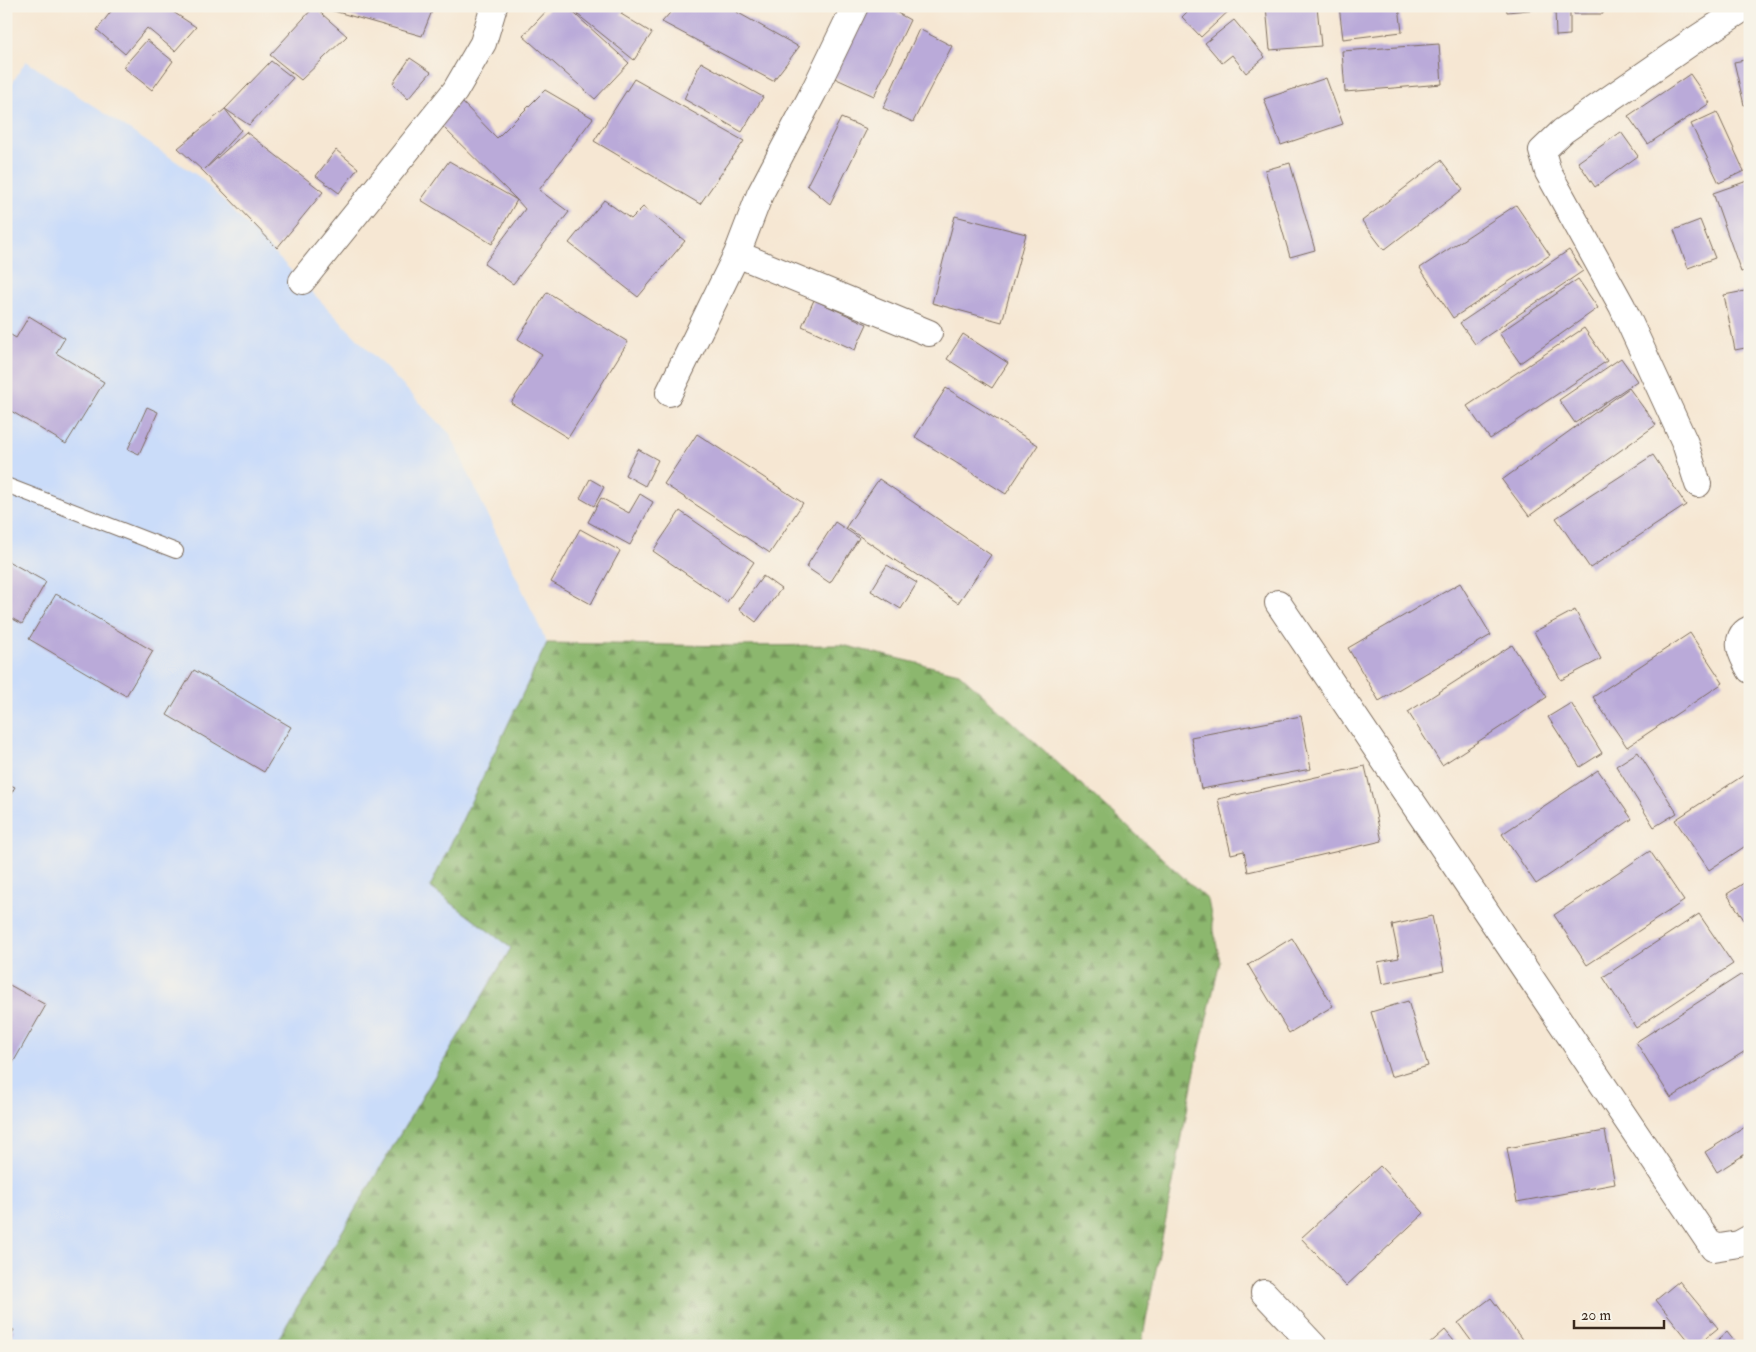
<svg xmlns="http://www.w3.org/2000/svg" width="1756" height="1352" font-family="'IM FELL Double Pica',serif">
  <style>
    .built { fill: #cadcf9 }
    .forest { fill: url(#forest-firs); stroke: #647046 }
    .building { fill: #baaad9 }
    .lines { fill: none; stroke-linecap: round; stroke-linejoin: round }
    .lane-casing { stroke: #7c6c5d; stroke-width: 16 }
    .street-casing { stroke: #7c6c5d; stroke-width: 28 }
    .lane { stroke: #fff; stroke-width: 14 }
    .street { stroke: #fff; stroke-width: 26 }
  </style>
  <defs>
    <pattern id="forest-firs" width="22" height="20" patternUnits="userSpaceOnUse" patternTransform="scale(1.25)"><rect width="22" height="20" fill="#8cb76e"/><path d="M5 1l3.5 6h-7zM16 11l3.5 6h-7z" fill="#74955a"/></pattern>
  </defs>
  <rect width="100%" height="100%" fill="#f7f3e8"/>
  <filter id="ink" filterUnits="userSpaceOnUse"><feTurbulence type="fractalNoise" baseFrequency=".02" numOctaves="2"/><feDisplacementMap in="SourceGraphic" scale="10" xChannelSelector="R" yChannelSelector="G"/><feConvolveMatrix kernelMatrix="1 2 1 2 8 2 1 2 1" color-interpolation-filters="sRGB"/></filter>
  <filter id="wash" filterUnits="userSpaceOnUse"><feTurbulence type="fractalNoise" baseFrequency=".0096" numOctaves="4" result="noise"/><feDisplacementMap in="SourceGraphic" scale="20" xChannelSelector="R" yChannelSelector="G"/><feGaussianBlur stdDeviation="1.12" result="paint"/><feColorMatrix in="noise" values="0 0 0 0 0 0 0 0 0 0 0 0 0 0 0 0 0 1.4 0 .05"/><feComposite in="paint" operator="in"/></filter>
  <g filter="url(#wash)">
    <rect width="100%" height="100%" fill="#f6e7d3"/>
    <path class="built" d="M26 61 201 178 450 434 547 643 430 887 511 948 274 1346H6V93Z"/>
    <path class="forest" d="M547 643 733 646 842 645 959 673 1208 900 1220 962 1197 1060 1141 1346H274L511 948 430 887Z"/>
    <g id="blocks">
      <path class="building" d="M115 6H164L196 27 175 51 147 28 125 54 97 30Z
        M316 6H434L422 36Z
        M551 6H566L629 63 595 99 523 36Z
        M567 6H626L621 14 652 33 634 60Z
        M676 6H726L799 47 773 81 662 22Z
        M863 6H885L910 20 874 96 830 76Z
        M1193 6H1234L1201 37 1182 17Z
        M1266 6H1317L1321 46 1270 50Z
        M1339 6H1399L1402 32 1343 39Z
        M1506 6H1550V8L1507 12Z
        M1574 6H1603V14H1574Z
        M314 7 347 36 301 80 270 55Z
        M1555 9H1570V35L1556 36Z
        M1234 20 1265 57 1246 73 1232 55 1222 63 1205 43Z
        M919 29 952 46 913 122 883 108Z
        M147 40 173 61 152 90 123 67Z
        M1439 44 1442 84 1345 92 1342 51Z
        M410 58 431 72 408 99 393 83Z
        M1750 59V104L1744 105 1734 62Z
        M271 61 293 78 249 125 225 109Z
        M701 62 763 97 742 132 684 99Z
        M1690 74 1710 103 1648 144 1628 116Z
        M1326 78 1343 124 1281 145 1264 99Z
        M634 79 744 141 700 204 594 141Z
        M545 90 593 118 539 190 569 212 513 284 484 264 525 209 517 200 492 244 421 200 449 161 517 200 438 122 458 98 497 138Z
        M225 109 241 130 205 169 246 132 323 192 277 248 203 171 178 148Z
        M1717 112 1744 171 1719 183 1691 124Z
        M841 118 867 129 830 204 807 185Z
        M1621 132 1638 156 1595 187 1578 162Z
        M336 150 358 168 339 193 316 176Z
        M1441 160 1463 189 1384 250 1362 221Z
        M1290 163 1315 250 1290 257 1265 170Z
        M1750 180V269L1741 272 1713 193Z
        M604 200 631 219 643 207 685 241 638 297 569 243Z
        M1516 205 1550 255 1453 318 1420 268Z
        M955 216 1026 234 1002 322 932 303Z
        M1700 220 1715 258 1688 268 1674 230Z
        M1569 250 1583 271 1475 344 1460 323Z
        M1578 279 1598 308 1520 363 1499 333Z
        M1750 290V347L1735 350 1724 295Z
        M547 292 628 342 568 438 511 403 542 354 518 339Z
        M814 300 867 324 855 350 802 326Z
        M29 316 65 338 56 353 104 382 66 444 6 408V332L16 338Z
        M1584 328 1607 361 1490 439 1467 406Z
        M963 334 1008 363 992 388 947 359Z
        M1621 358 1637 381 1575 423 1559 400Z
        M946 388 1038 445 1006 494 915 437Z
        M1629 388 1656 425 1529 516 1502 480Z
        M147 407 158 412 139 454 128 449Z
        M697 434 803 503 770 553 664 484Z
        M638 449 658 460 645 486 625 475Z
        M1653 455 1686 505 1590 568 1556 518Z
        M590 479 604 487 594 506 580 498Z
        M879 479 991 555 958 603 846 527Z
        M640 494 653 502 630 545 588 522 601 498 629 513Z
        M680 511 754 562 727 602 653 551Z
        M835 522 859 538 830 583 806 567Z
        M580 529 620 551 591 604 551 582Z
        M6 560 46 582 22 624 6 615Z
        M887 565 917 583 901 609 871 591Z
        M763 576 781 589 756 622 739 609Z
        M1460 583 1491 635 1379 701 1348 648Z
        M56 594 153 651 126 696 29 639Z
        M1575 610 1601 659 1561 680 1534 632Z
        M1690 633 1723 683 1627 747 1593 697Z
        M1512 645 1547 697 1442 765 1408 712Z
        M194 670 291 727 264 772 167 715Z
        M1571 703 1602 753 1580 767 1548 717Z
        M1301 716 1311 769 1201 789 1191 737Z
        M1638 752 1677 813 1654 827 1616 766Z
        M1365 766 1382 841 1248 872 1244 851 1231 854 1218 799Z
        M1598 770 1632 819 1536 884 1502 834Z
        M1750 771V843L1709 870 1675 820Z
        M6 783 15 787 6 802Z
        M1650 851 1684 901 1587 965 1554 915Z
        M1750 879V929L1727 894Z
        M1699 914 1733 964 1636 1028 1603 977Z
        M1432 916 1444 971 1382 984 1378 962 1399 958 1392 925Z
        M1292 938 1333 1006 1289 1033 1248 965Z
        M1742 974 1750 986V1048L1671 1098 1636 1042Z
        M6 983 46 1005 6 1075Z
        M1408 1001 1428 1066 1391 1077 1371 1012Z
        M1750 1124V1151L1717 1172 1705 1152Z
        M1605 1131 1615 1184 1517 1202 1507 1148Z
        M1380 1166 1424 1213 1346 1286 1301 1238Z
        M1679 1281 1718 1328 1696 1346H1693L1656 1300Z
        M1491 1298 1527 1346H1475L1458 1323Z
        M6 1326 14 1330 6 1344Z
        M1445 1330 1458 1346H1427Z
        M1727 1332 1738 1346H1711Z"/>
    </g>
  </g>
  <g filter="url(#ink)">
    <use href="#blocks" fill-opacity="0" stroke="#7c6c5d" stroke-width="1"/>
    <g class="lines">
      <defs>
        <path id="lane" d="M6 485 176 551"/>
        <path id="street" d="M737 254 929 333
          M302 281 455 91 483 43 494 6
          M669 393 737 254 760 194 813 93 855 6
          M1698 484 1685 443 1622 306 1548 172 1542 151 1563 131 1693 41 1747 6
          M1278 603 1713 1248 1739 1244 1750 1238
          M1750 629C1731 637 1743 658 1750 670
          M1264 1293 1314 1346"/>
      </defs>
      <use href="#lane" class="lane-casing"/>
      <use href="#street" class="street-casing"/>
      <use href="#lane" class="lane"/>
      <use href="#street" class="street"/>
    </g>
  </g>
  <rect width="1756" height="1352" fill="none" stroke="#f7f3e8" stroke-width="25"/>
  <path d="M1574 1320v8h90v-8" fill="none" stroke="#3b2a1e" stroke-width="2.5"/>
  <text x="1581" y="1320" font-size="15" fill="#3b2a1e" stroke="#f7f3e8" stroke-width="4" paint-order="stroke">20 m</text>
</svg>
